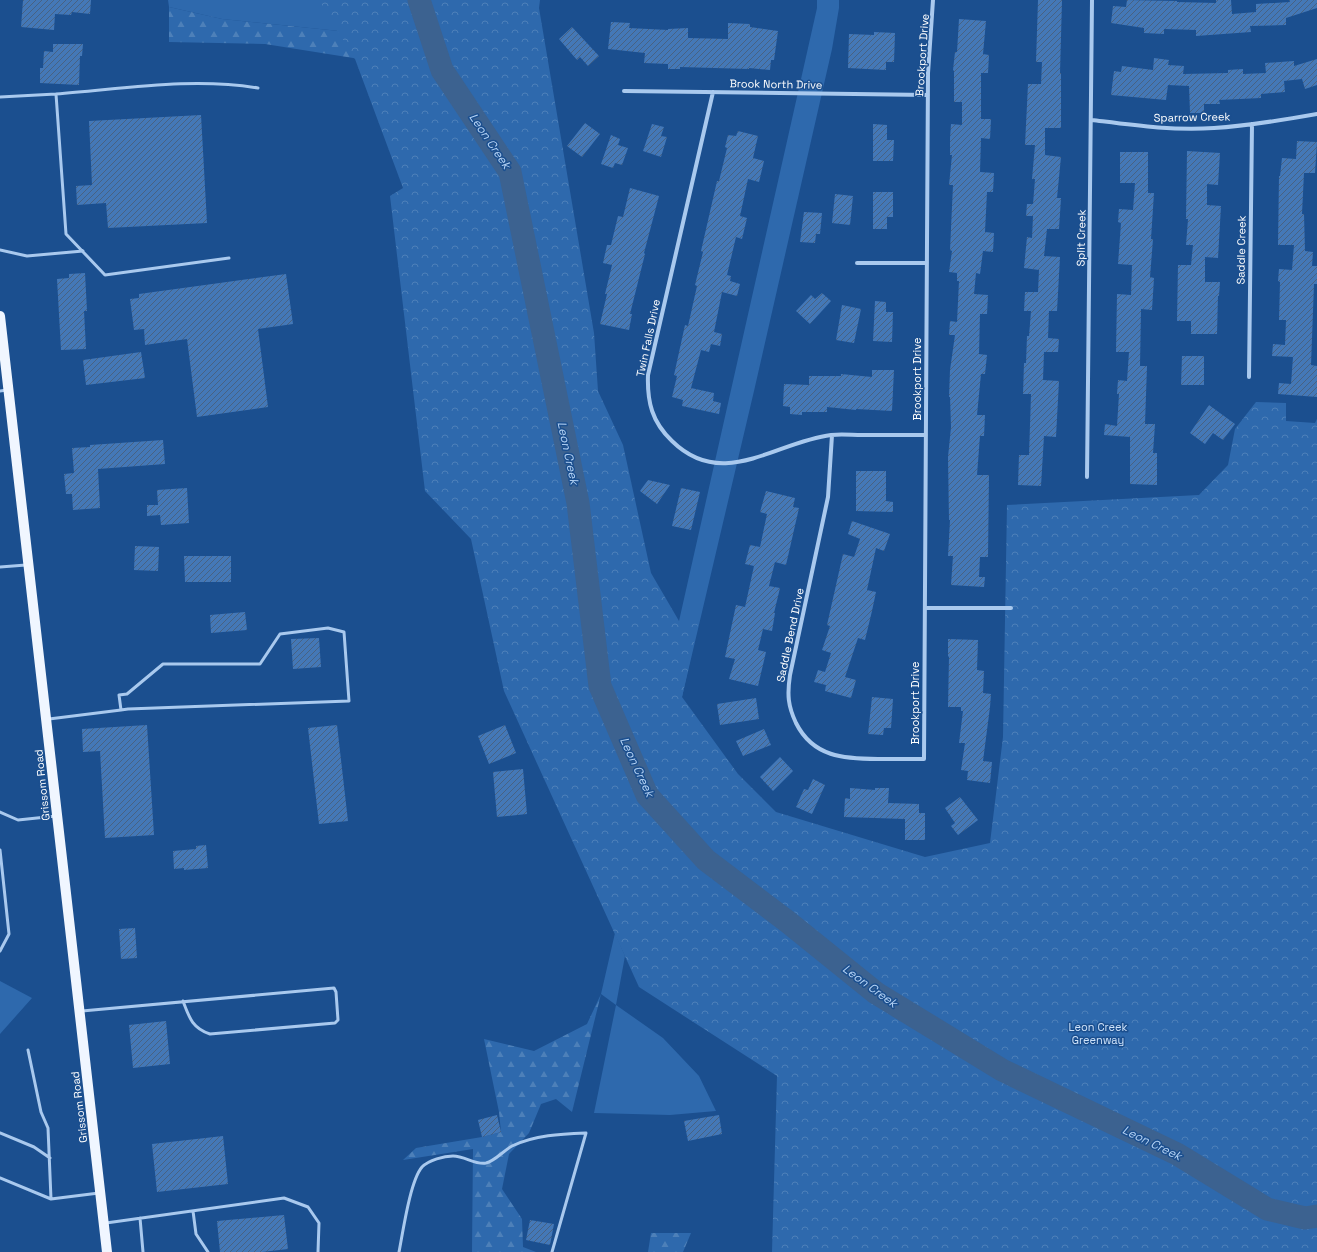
<svg xmlns="http://www.w3.org/2000/svg" width="1317" height="1252" font-family="'Space Grotesk',sans-serif">
  <style>
    .grass { fill: #2e69ad }
    .forest { fill: url(#forest-firs) }
    .park { fill: url(#park-crowns) }
    .lines { fill: none; stroke-linecap: round; stroke-linejoin: round }
    .river { stroke: #3c6290; stroke-width: 23 }
    .building { fill: url(#building-hatch) }
    .lane { stroke: #a9c9ee; stroke-width: 3 }
    .street { stroke: #a9c9ee; stroke-width: 4 }
    .primary { stroke: #f0f6ff; stroke-width: 10 }
    .labels { text-anchor: middle; stroke-width: 3; stroke-linejoin: round; paint-order: stroke }
    .street-label { font-size: 11px; fill: #fff; stroke: #1b4f8f }
    .park-label { font-size: 11px; fill: #cfe3fa; stroke: #1b4f8f }
    .water-label { font-size: 12px; font-style: italic; fill: #b5d3f5; stroke: #1b4f8f }
  </style>
  <defs>
    <pattern id="forest-firs" width="22" height="20" patternUnits="userSpaceOnUse"><rect width="22" height="20" fill="#2e69ad"/><path d="M5 1l3.5 6h-7zM16 11l3.5 6h-7z" fill="#4d80b9"/></pattern>
    <pattern id="park-crowns" width="20" height="18" patternUnits="userSpaceOnUse"><rect width="20" height="18" fill="#2e69ad"/><path d="M2 6a3 3 0 1 1 6 0M12 15a3 3 0 1 1 6 0" fill="none" stroke="#4d80b9"/></pattern>
    <pattern id="building-hatch" width="6" height="6" patternUnits="userSpaceOnUse"><rect width="6" height="6" fill="#4478b7"/><path d="M-1 1l2-2M0 6l6-6M5 7l2-2" fill="none" stroke="#486282"/></pattern>
  </defs>
  <rect width="100%" height="100%" fill="#1b4f8f"/>
  <path class="grass" d="M168 0H385L355 59 339 31 222 19 169 7Z
    M817 0H839V8L832 49 754 391 682 697 679 621 817 8Z
    M615 933 625 956 616 1005 663 1038 699 1076 716 1111 670 1115 594 1113 616 1005 601 994Z
    M0 981 32 998 0 1034Z"/>
  <path class="forest" d="M169 7 222 19 339 31 372 61 265 44 169 42Z
    M601 994 572 1112 556 1099 541 1104 529 1133 509 1154 502 1189 522 1219 523 1247 536 1252H472L473 1149 403 1160 416 1148 482 1137 501 1132 499 1112 484 1039 534 1051 587 1024Z
    M651 1233H691L683 1252H648Z"/>
  <path class="park" d="M319 0H540L539 8 594 333 598 391 623 445 651 573 679 621 698 624 682 697 738 774 776 812 925 857 990 843 1003 737 1007 505 1199 495 1228 465 1235 429 1256 402 1286 403V421L1315 423 1317 419V1252H772L777 1076 639 987 504 691 471 539 425 491 390 196 403 188 355 59Z"/>
  <g class="lines">
    <path class="river" d="M419 0 442 70 510 172 578 503 600 686 647 795 706 860 788 922 876 993 1002 1070 1177 1154 1267 1209 1305 1218 1317 1216"/>
  </g>
  <path class="building" d="M23 0H91L90 14 72 12 71 15 55 14 54 30 21 27Z
    M1038 0H1062L1060 73H1061V128H1045V155L1061 157 1057 198H1061L1059 229H1047L1044 256 1060 257 1057 311H1049L1048 338 1059 339 1058 352H1044L1043 380 1059 381 1056 437 1044 436 1041 486 1018 485 1019 455H1029L1031 394H1023L1024 363H1026L1027 336H1029L1031 311H1024L1025 292H1038L1039 270 1024 268 1027 237 1032 238 1033 216H1026L1027 204H1033L1035 179H1032L1035 145H1025L1028 84H1041L1042 62H1036Z
    M1127 0 1177 1V2L1216 3V0H1231L1232 14 1256 12V4L1290 2 1289 0H1317V8L1286 18V25L1250 26 1251 32 1196 36V30L1164 29V34L1144 33V28L1111 23 1113 6 1126 7Z
    M959 19 986 21 983 54 989 55 988 73H981V119H991L990 139 981 138 980 172 994 173 993 192H987L985 232 994 233 993 252 983 251 980 274 976 273 974 294 988 295 987 314H980L979 354 987 355 985 374H981L977 415H985L984 436H980L977 475H989L988 557H980L979 577H985L984 587 951 585 953 556H948L950 520H949L948 457 951 427 950 397H949L950 370 955 335H949L950 321 957 322 959 281H957V273L949 272 952 251 950 250 953 185H949L952 155H950V138L951 124 962 125V102H954V71L953 70 955 52H957Z
    M611 22 630 23 629 28 668 30V29L688 28V38L728 39V23L750 24V27L778 31 774 60H771L770 70 749 68V69L680 67V69H668V64L644 63 645 53 608 49Z
    M572 27 599 56 588 66 580 57 577 60 559 39Z
    M874 32 895 33 894 62H886V70L848 68 849 34 874 35Z
    M53 44H83L82 56H80L79 85 40 83V68H43L44 51 53 52Z
    M1154 58 1169 60 1168 65 1184 66 1183 74 1228 73V70L1243 69V74L1266 73 1265 63 1294 61V66L1317 59V85L1305 89 1302 79 1284 81 1285 92 1261 94V98L1219 100 1220 104H1204V113H1190L1189 86 1168 85 1166 100 1111 95 1114 71 1121 72 1122 66 1153 70Z
    M201 115 207 223 108 228 106 203 77 205 76 186 92 185 89 121Z
    M585 123 600 134 582 157 567 146Z
    M652 124 664 127 661 136 667 137 661 157 643 151Z
    M873 124 887 125V140H894L893 161H873Z
    M738 131 758 136 753 158 764 161 759 182 748 179 740 216 747 218 742 239 736 237 727 275 731 276 730 281 740 284 737 296 722 292 714 332 722 334 720 346 711 344 709 352 701 350 691 388 714 393 713 401 721 403 719 414 682 406 683 400 672 397 677 376 674 375 685 325 688 326 697 286 695 285 703 252 701 251 717 181H719L727 148 725 147 728 135 736 136Z
    M611 135 620 139 618 145 628 148 622 165 615 163 613 168 601 164Z
    M1297 141 1317 142 1315 173H1304L1302 214H1304L1305 251 1313 252 1312 266H1317V284H1314L1311 365 1317 366V397L1278 394 1279 383 1291 384 1293 357 1272 356 1273 344 1285 345 1286 320H1279L1280 282 1278 281 1279 269 1292 270 1294 245H1278L1279 176H1280L1282 158 1296 159Z
    M1187 151 1220 153 1218 185 1207 184V205L1221 206 1218 258 1205 257V282H1220L1219 296H1218L1217 334H1191V321H1177L1178 265H1191L1193 245H1186L1188 219H1186Z
    M1120 152H1148V193H1154L1151 239H1153L1150 277 1154 278 1152 310 1141 309 1140 366H1147L1145 424H1155L1153 453H1157V485L1130 484V437L1104 435 1105 424 1117 426 1119 394H1117L1118 380 1127 381 1129 352H1116L1117 294 1131 295 1132 265 1118 264 1121 223 1118 222 1119 209 1133 210 1135 183H1120Z
    M630 188 659 196 644 253 645 254 630 314H632L629 330 600 324 607 294H605L612 265 603 263 607 245H611L618 216 623 217Z
    M873 192H893V217H887V229H873Z
    M835 194 853 196 850 225 832 223Z
    M804 212 822 213 820 234H816L815 243 800 242Z
    M85 273 87 311H84L86 349 61 350 57 279 69 278V274Z
    M286 274 293 324 258 329 268 407 197 417 187 339 145 345 144 329 134 330 130 299 139 298V294Z
    M822 293 831 301 810 324 796 311 811 295 815 299Z
    M875 301 886 302V312H893L892 342 873 341Z
    M842 305 861 309 854 343 836 340Z
    M141 352 145 378 86 385 83 360Z
    M1182 356H1204V385H1181Z
    M872 370H894L892 411 856 409V410L827 407V412H802V415L790 414V407L783 406 784 384 809 385V376H841V374L872 377Z
    M1209 405 1235 424 1223 440 1213 433 1205 444 1190 433Z
    M163 440 165 464 98 469 100 508 73 510 72 494H66L64 474 74 473 72 448 90 447V445Z
    M856 471H886V501L893 502V512L856 511Z
    M648 480 670 485 657 504 640 491Z
    M187 488 189 523 161 525 160 515 147 516V505H158L157 490Z
    M681 488 700 492 691 530 672 526Z
    M766 491 795 498 793 507 799 508 786 565 775 562 769 586 780 588 774 613H775L772 631 763 629 758 650 766 652 758 686 729 679 735 659 725 657 736 605 745 607 754 566 745 564 750 545 760 547 767 514 760 512Z
    M852 521 890 534 884 551 876 548 867 590 876 592 872 611 865 640 858 638 845 677 856 680 851 698 825 691 826 685 814 682 818 670 825 672 831 653 822 650 830 626 827 625 843 554 854 557 860 539 848 534Z
    M135 546 159 547 158 571 134 570Z
    M184 556H231V582H185Z
    M245 612 247 630 211 633 210 615Z
    M319 638 321 667 293 669 291 639Z
    M948 639 978 640 977 670 984 671 983 693 991 694 990 707 983 761 992 762 990 783 967 780 968 771 961 770 965 743H959L963 711H961V707H948L949 657 948 656Z
    M872 697 893 699 891 728H884L883 735 868 734Z
    M756 698 759 719 720 725 717 704Z
    M147 725 154 835 105 838 100 751 83 752 82 729Z
    M337 725 348 821 319 824 308 728Z
    M505 725 516 753 489 764 478 736Z
    M764 729 771 745 743 756 736 741Z
    M780 757 793 771 773 791 760 777Z
    M523 769 527 814 497 817 493 772Z
    M813 779 825 785 812 814 796 807 804 789 808 790Z
    M850 788 875 790V788H889L888 803 919 804V813H925V840H905V819L844 817 845 798 850 799Z
    M960 797 978 820 958 835 951 826 955 823 945 808Z
    M206 845 208 868 184 870V868L174 869 173 851 196 849V846Z
    M135 928 137 958 121 959 119 929Z
    M166 1021 170 1064 133 1068 129 1025Z
    M497 1115 501 1132 482 1137 478 1120Z
    M719 1115 722 1134 688 1141 684 1121Z
    M223 1136 228 1184 157 1192 152 1144Z
    M284 1215 288 1249 262 1252H220L217 1221Z
    M530 1220 554 1224 550 1245 526 1240Z"/>
  <g class="lines">
    <path class="lane" d="M56 94C123 89 191 77 258 88
      M0 97 56 94 66 234 105 275 229 258
      M0 250 27 256 83 251
      M0 391 7 390
      M0 567 26 565
      M49 719 121 710 128 709 349 701 344 632 328 628 280 634 260 664H163L127 694 119 695 121 710
      M0 812 18 820 56 816
      M0 850 9 934 0 951
      M82 1011 334 988 336 992 338 1020 335 1023 210 1034C192 1028 189 1017 183 1001
      M28 1050 41 1112 48 1128 51 1199
      M0 1133 34 1147 50 1158
      M0 1178 51 1199 99 1193
      M193 1211 196 1234 208 1252
      M140 1218 143 1252
      M106 1223 284 1198 308 1207 319 1223 318 1252
      M399 1252C403 1232 410 1181 422 1167 429 1160 444 1156 453 1156 465 1156 475 1165 486 1163 495 1161 503 1151 512 1146 535 1135 561 1134 586 1133L552 1252"/>
    <path class="street" d="M624 91 928 95
      M713 92 648 375C647 402 652 422 672 441 723 491 775 442 831 435 841 434 852 435 862 435 883 435 904 435 926 435
      M1092 120C1132 125 1173 131 1214 128 1248 126 1283 120 1317 114
      M857 263H927
      M1249 377 1252 124
      M832 435 828 497 790 675C787 695 788 706 796 723 813 757 844 759 878 759 893 759 908 759 924 759L928 73 933 0
      M1087 477 1092 0
      M925 608H1011"/>
    <path class="primary" d="M0 316 107 1252"/>
  </g>
  <g class="labels">
    <g class="street-label">
      <text transform="translate(922 55) rotate(-86)" y="4">Brookport Drive</text>
      <text transform="translate(776 84) rotate(1)" y="4">Brook North Drive</text>
      <text transform="translate(1192 117) rotate(-1)" y="4">Sparrow Creek</text>
      <text transform="translate(1081 238) rotate(-89)" y="4">Split Creek</text>
      <text transform="translate(1241 250) rotate(-89)" y="4">Saddle Creek</text>
      <text transform="translate(648 338) rotate(-78)" y="4">Twin Falls Drive</text>
      <text transform="translate(917 379) rotate(-90)" y="4">Brookport Drive</text>
      <text transform="translate(790 635) rotate(-78)" y="4">Saddle Bend Drive</text>
      <text transform="translate(915 703) rotate(-90)" y="4">Brookport Drive</text>
      <text transform="translate(42 785) rotate(-96)" y="4">Grissom Road</text>
      <text transform="translate(79 1107) rotate(-97)" y="4">Grissom Road</text>
    </g>
    <g class="park-label">
      <text x="1098" y="1031">Leon Creek<tspan x="1098" dy="13">Greenway</tspan></text>
    </g>
    <g class="water-label">
      <text transform="translate(490 141) rotate(56)" y="4">Leon Creek</text>
      <text transform="translate(568 453) rotate(78)" y="4">Leon Creek</text>
      <text transform="translate(637 767) rotate(65)" y="4">Leon Creek</text>
      <text transform="translate(870 986) rotate(36)" y="4">Leon Creek</text>
      <text transform="translate(1152 1143) rotate(26)" y="4">Leon Creek</text>
    </g>
  </g>
</svg>
